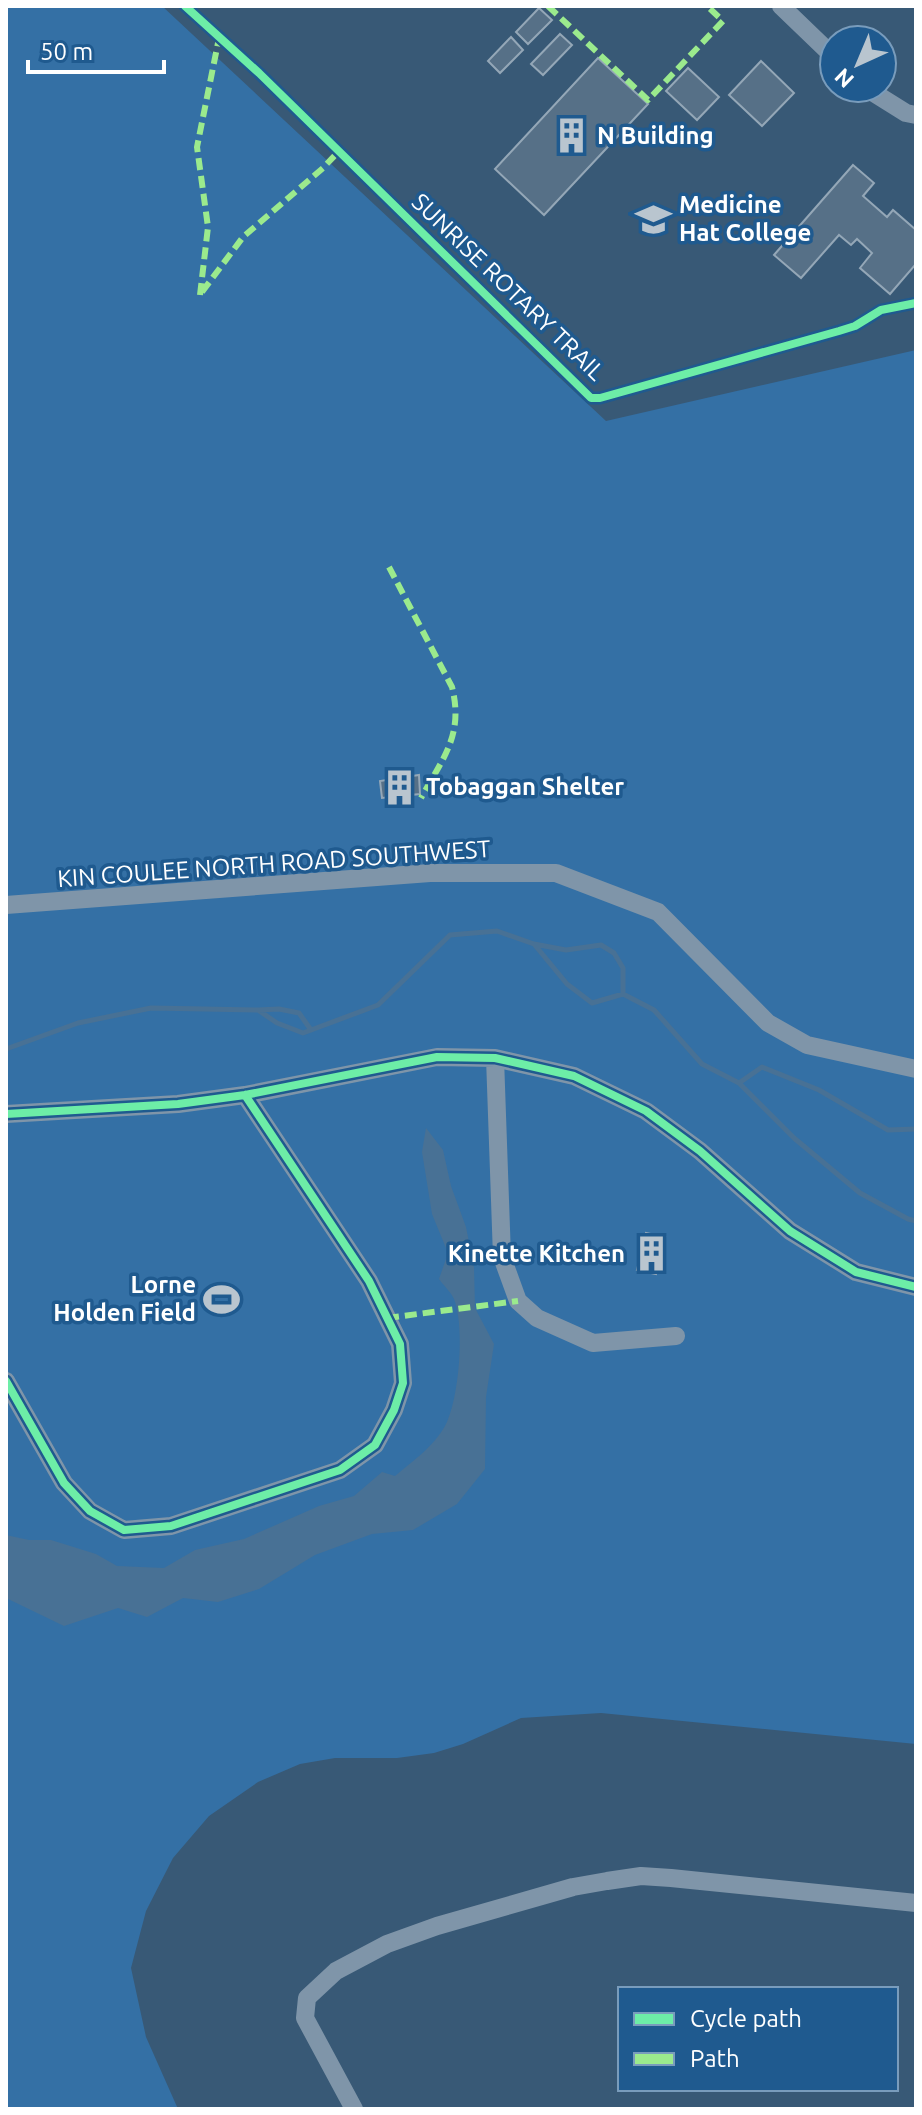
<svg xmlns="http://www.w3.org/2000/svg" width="922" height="2115" font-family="Ubuntu,sans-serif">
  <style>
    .green { fill: #3470a5 }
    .water { fill: #487195 }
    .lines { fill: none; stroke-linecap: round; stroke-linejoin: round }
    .stream { stroke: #487195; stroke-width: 5 }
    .building { fill: #567087; stroke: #94a7b7; stroke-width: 2 }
    .street { stroke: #7f95a9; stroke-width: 18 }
    .quiet { stroke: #9bea8d; stroke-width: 6; stroke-dasharray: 12 6; stroke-linecap: butt }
    .cycleway-casing { stroke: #1f5a8f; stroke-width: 13 }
    .cycleway { stroke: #6deda7; stroke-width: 8 }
    .labels { text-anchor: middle; stroke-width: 7; stroke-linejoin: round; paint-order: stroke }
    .poi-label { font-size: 24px; font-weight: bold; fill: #fff; stroke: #1f5a8f; text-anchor: start }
    .street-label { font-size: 24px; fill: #fff; stroke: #1f5a8f }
  </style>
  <rect width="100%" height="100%" fill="#385976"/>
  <path class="green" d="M6 6H162L606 421 916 350V1744L601 1713 521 1718 463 1744 434 1753 397 1758H335L300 1764 258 1782 209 1816 173 1858 146 1911 131 1968 146 2037 178 2109H6Z"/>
  <path class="water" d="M426 1128 443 1150 451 1186 466 1227 474 1267 475 1308 494 1344 486 1397 485 1469 457 1504 413 1530 372 1534 315 1555 259 1589 218 1602 183 1598 147 1617 118 1608 64 1626 6 1598V1535L29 1540H51L96 1554 117 1566 164 1568 195 1550 244 1539 319 1506 354 1496 382 1472 395 1476C413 1461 437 1444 447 1422 459 1395 465 1327 454 1299 451 1292 443 1285 439 1279L448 1253 432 1214 422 1152Z"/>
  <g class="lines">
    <path class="stream" d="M534 944 566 950 601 945 614 953 623 968V994
      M258 1010 279 1009 299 1013 311 1030
      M6 1049 78 1023 151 1008 258 1010 277 1023 303 1033 378 1005 450 935 497 931 534 944 567 984 592 1003 623 994 654 1010 702 1064 739 1083 794 1138 860 1193 908 1219 916 1221
      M739 1083 762 1067 819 1090 888 1130 916 1129"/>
  </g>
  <path class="building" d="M539 8 552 20 528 44 516 32Z
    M560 34 572 45 543 75 531 64Z
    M511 37 523 50 500 73 488 61Z
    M598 58 648 104 544 215 495 169Z
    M761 61 794 93 762 126 729 95Z
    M688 68 719 97 697 120 666 91Z
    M853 165 874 183 863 196 887 217 893 210 916 230V264L890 294 860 268 872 253 857 239 851 245 839 235 801 278 774 255Z
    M419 775 420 794 382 798 380 781Z
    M646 1233 665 1237 656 1274 637 1270Z"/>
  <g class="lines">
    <path class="street" d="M781 6 834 57
      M866 88 906 113 916 115
      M6 905 430 873H556L658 912 768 1023 807 1045 916 1069
      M495 1058 502 1257 518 1301 537 1318 593 1343 676 1336
      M6 1114 178 1104 245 1095 437 1057 495 1058 574 1076 646 1111 700 1151 790 1231 856 1272 916 1287
      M6 1381 64 1483 90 1511 124 1530 171 1526 340 1470 375 1445 394 1410 403 1383 400 1344 369 1281 245 1095
      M354 2109 305 2018 307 1998 336 1971 387 1944 437 1926 573 1887 607 1881 641 1876 671 1878 916 1903"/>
    <path class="quiet" d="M548 6 648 100 723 21 707 6
      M202 292 243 237 323 168 339 151
      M200 295 208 227 197 147 219 38
      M389 567 452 687C464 735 443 758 421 798
      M387 1318 518 1301"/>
    <defs>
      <path id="cycleway" d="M185 6 259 73 591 398H600L839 331 855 326 881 310 916 303
        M6 1114 178 1104 245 1095 437 1057 495 1058 574 1076 646 1111 700 1151 790 1231 856 1272 916 1287
        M6 1381 64 1483 90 1511 124 1530 171 1526 340 1470 375 1445 394 1410 403 1383 400 1344 369 1281 245 1095"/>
    </defs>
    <use href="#cycleway" class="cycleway-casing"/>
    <use href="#cycleway" class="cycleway"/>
  </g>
  <defs>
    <symbol id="building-bare" viewBox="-9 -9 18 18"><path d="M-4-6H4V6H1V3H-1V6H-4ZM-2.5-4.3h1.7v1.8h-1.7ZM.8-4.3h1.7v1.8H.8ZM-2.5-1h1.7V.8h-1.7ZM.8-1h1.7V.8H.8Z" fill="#b9c5cf" stroke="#1f5a8f" stroke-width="2.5" paint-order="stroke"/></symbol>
    <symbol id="university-bare" viewBox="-9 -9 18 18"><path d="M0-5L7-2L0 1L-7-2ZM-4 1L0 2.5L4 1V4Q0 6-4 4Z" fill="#b9c5cf" stroke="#1f5a8f" stroke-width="2.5" paint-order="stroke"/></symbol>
    <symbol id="stadium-bare" viewBox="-9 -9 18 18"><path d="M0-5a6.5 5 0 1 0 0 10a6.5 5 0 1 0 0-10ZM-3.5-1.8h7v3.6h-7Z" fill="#b9c5cf" stroke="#1f5a8f" stroke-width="2.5" paint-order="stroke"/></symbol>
  </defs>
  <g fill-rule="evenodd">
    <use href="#building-bare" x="546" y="110" width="51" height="51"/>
    <use href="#university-bare" x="628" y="194" width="51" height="51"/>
    <use href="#building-bare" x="374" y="762" width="51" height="51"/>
    <use href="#building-bare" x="626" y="1228" width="51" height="51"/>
    <use href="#stadium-bare" x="196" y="1274" width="51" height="51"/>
  </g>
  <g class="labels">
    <g class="poi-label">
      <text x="597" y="144">N Building</text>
      <text x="679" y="213">Medicine<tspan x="679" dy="28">Hat College</tspan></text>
      <text x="426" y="795">Tobaggan Shelter</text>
      <text x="625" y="1262" text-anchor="end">Kinette Kitchen</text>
      <text x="196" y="1293" text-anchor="end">Lorne<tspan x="196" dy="28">Holden Field</tspan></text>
    </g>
    <g class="street-label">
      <text transform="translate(508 287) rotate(44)" y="8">SUNRISE ROTARY TRAIL</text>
      <text transform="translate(274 864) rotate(-4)" y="8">KIN COULEE NORTH ROAD SOUTHWEST</text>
    </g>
  </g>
  <rect width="922" height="2115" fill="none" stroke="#ffffff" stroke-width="16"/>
  <rect x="618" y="1987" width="280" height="104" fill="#1f5a8f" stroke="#799cbc" stroke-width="2"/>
  <rect x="634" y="2013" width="40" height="12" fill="#6deda7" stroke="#799cbc" stroke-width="2"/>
  <text x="690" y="2027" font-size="24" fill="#ffffff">Cycle path</text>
  <rect x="634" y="2053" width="40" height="12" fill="#9bea8d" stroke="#799cbc" stroke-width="2"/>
  <text x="690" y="2067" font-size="24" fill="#ffffff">Path</text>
  <g transform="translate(858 64) rotate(224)"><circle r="38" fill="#1f5a8f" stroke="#799cbc" stroke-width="2"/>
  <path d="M0-6L14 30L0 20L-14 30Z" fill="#b9c5cf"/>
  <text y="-12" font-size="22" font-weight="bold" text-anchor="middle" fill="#ffffff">N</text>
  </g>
  <path d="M28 60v12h136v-12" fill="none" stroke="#ffffff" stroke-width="4"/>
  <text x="40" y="60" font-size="24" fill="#ffffff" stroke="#1f5a8f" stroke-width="6" paint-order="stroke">50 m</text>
</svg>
